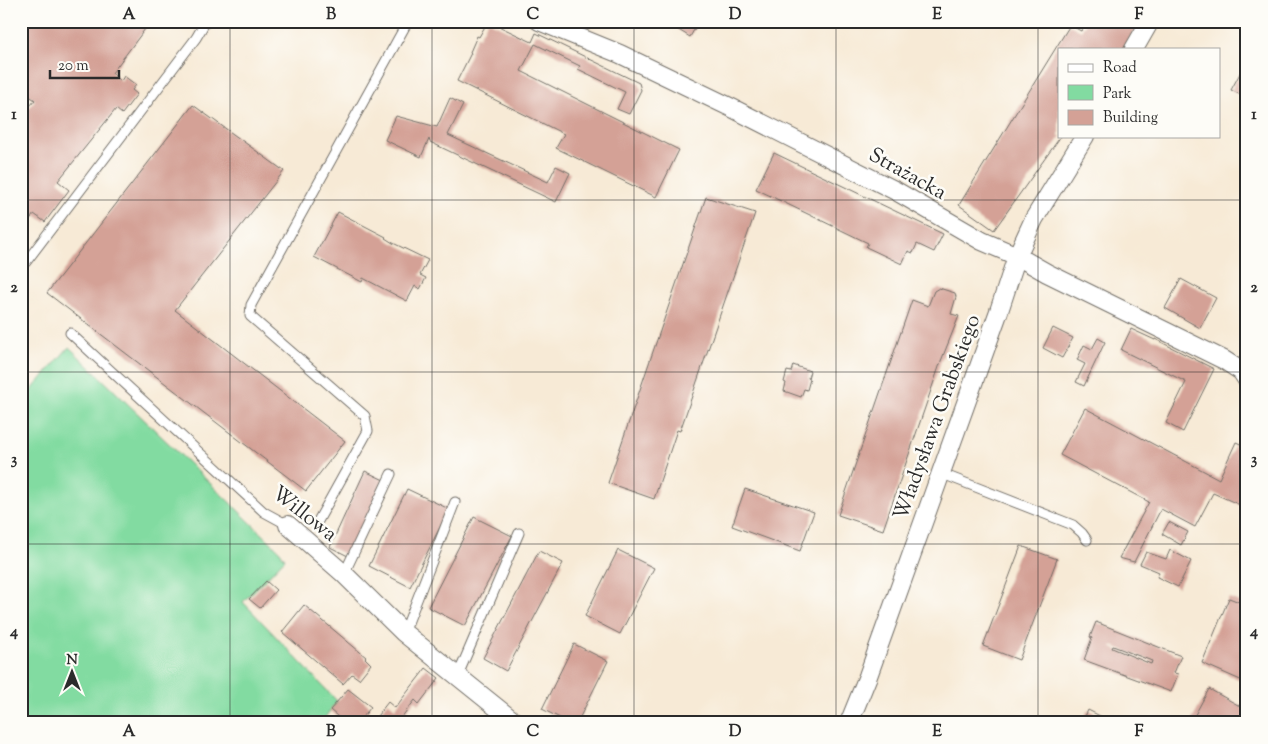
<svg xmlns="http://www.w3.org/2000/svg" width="1268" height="744" font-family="'Sorts Mill Goudy',serif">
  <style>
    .green { fill: #82dba1; stroke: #568366 }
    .building { fill: #d4a196; fill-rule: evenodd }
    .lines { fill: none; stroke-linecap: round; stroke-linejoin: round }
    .service-casing { stroke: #726e67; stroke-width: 11 }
    .minor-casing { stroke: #726e67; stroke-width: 20 }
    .service { stroke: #fff; stroke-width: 9 }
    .minor { stroke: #fff; stroke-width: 18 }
    .grid { fill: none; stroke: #2b2b2b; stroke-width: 1; stroke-opacity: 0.55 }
    .labels { text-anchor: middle; stroke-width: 5; stroke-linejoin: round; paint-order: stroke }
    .street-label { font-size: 21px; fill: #2b2b2b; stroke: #fdfcf7 }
    .neatline { fill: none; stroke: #2b2b2b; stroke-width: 2 }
    .grid-label { font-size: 16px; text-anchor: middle; font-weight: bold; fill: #2b2b2b }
  </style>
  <rect width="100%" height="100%" fill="#fdfcf7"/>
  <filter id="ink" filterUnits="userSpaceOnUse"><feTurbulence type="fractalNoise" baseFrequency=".02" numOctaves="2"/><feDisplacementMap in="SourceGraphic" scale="10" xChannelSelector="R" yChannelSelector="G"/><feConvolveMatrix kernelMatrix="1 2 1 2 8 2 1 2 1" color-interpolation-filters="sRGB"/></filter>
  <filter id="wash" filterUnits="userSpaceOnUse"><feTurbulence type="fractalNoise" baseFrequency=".0096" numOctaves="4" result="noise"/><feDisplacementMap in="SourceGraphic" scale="20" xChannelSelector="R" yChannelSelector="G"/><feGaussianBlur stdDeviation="1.12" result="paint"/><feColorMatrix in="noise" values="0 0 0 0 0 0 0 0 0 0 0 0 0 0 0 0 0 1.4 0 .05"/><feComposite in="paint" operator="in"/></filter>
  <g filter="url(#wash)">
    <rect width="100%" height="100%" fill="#f7ead6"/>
    <path class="green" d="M69 347 280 551 285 559 243 602 337 701 321 723H21V402Z"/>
    <g id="blocks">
      <path class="building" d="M21 21H151L112 73 121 81 124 76 136 85 132 90 137 94 122 114 116 109 58 181 69 190 45 222 34 214 21 231V117L35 100 21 90Z
        M488 21 532 42 536 33 639 83 641 90 629 114 617 109 625 92 578 69 580 66 535 44 521 71 679 150 656 197 556 148 564 134 457 81 471 53 470 52 477 36 479 37Z
        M664 21H699L690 37Z
        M1087 21H1141L1123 49H1059V136H1061L994 230 959 205 1070 25 1081 31Z
        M1244 66 1247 67V98L1231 90Z
        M450 98 463 105 448 135 548 182 556 166 570 173 556 202 430 142 429 139 421 157 385 140 396 116 437 127Z
        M193 105 284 171 175 310 345 441 306 491 47 293Z
        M774 153 943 234 934 252 917 244 913 253 908 251 902 264 866 247 868 243 756 189Z
        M706 197 755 213 680 431 677 430 654 499 608 483Z
        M338 212 386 237 385 238 393 243 428 260 420 275 426 278 420 289 415 286 407 301 363 278 362 282 314 257Z
        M1181 279 1216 298 1200 328 1165 308Z
        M939 288 955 293 956 297 951 314 959 316 941 361 883 530 838 515 912 300 928 306 934 291Z
        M1053 328 1073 338 1062 358 1043 348Z
        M1131 329 1155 340V339L1214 369 1183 432 1166 423 1186 382 1121 350Z
        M1098 338 1105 342 1084 386 1076 382 1085 364 1077 360 1084 345 1092 349Z
        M793 365 810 371 808 378 810 379 807 390 804 389 801 397 784 391 786 383 784 382 787 371 791 372Z
        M1085 408 1219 479 1236 442 1247 447V465L1245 469 1247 470V508L1213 493 1195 527 1161 509 1134 562 1119 558 1149 502 1060 455Z
        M365 471 386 481 350 557 330 547Z
        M407 489 449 509 410 587 369 566Z
        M745 489 814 512 800 551 732 526Z
        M474 517 512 536 465 626 428 607Z
        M1169 522 1188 532 1181 545 1162 534Z
        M1021 546 1057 559 1019 660 983 646Z
        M618 550 654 568 620 634 585 616Z
        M1170 550 1191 561 1178 587 1157 577 1159 572 1140 564 1146 552 1166 559Z
        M539 551 563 563 506 671 483 658Z
        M266 581 276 590 260 608 249 599Z
        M1229 598 1247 605V677L1245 682 1202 663Z
        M304 605 366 657 365 658 371 664 359 679 352 674 343 684 282 632Z
        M1096 622 1181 656 1174 673 1178 674 1171 692 1084 660 1092 638 1090 637ZM1113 646 1152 661 1151 664 1112 648Z
        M574 644 608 661 577 723H570L542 709Z
        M426 668 439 678 419 704 415 700 397 723H393L387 718 384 723H377L374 720 388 702 395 708Z
        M348 689 371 707 358 723H345L330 710Z
        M1209 689 1247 710V723L1191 722Z
        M1088 710 1114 723H1082Z"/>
    </g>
  </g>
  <g filter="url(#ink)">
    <use href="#blocks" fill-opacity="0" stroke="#726e67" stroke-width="1"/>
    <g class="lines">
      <defs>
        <path id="service" d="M26 262 196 38 206 21
          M70 333 264 512 288 525
          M940 473 1073 525 1082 533 1087 540
          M318 521 368 431 365 416 250 316 251 305 408 21
          M344 574 391 474
          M404 633 455 502
          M458 675 519 533"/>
        <path id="minor" d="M539 21 620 54 732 108 896 191 982 241 1017 256 1047 273 1224 360 1241 371 1247 380
          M1134 49 1150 21
          M288 525 344 574 404 633 516 723
          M849 723 868 676 999 311 1017 256 1034 219 1085 136"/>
      </defs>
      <use href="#service" class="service-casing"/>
      <use href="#minor" class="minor-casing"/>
      <use href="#service" class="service"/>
      <use href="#minor" class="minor"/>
    </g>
  </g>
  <path class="grid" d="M230 21V723M432 21V723M634 21V723M836 21V723M1038 21V723M21 200H1247M21 372H1247M21 544H1247"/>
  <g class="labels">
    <g class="street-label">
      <text transform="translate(908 173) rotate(29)" y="7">Strażacka</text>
      <text transform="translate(936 417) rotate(-70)" y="7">Władysława Grabskiego</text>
      <text transform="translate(305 513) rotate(38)" y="7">Willowa</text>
    </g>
  </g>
  <rect width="1268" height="744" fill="none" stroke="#fdfcf7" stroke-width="55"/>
  <rect x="1058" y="48" width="162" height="90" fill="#fdfcf7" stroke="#a9a8a5"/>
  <rect x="1068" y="64" width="25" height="8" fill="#ffffff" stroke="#a9a8a5"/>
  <text x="1103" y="72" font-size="15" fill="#2b2b2b">Road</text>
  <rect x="1068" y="85" width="25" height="15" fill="#82dba1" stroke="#a9a8a5"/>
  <text x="1103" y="98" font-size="15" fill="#2b2b2b">Park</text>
  <rect x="1068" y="110" width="25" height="15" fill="#d4a196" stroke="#a9a8a5"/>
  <text x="1103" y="122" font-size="15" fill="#2b2b2b">Building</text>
  <g transform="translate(72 672)" stroke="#fdfcf7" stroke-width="4" paint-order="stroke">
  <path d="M0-4L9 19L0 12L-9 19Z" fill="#2b2b2b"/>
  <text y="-8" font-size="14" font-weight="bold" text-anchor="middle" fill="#2b2b2b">N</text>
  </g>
  <path d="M50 70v8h69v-8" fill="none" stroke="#2b2b2b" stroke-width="2.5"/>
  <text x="58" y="70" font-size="15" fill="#2b2b2b" stroke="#fdfcf7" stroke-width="4" paint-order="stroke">20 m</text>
  <rect x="28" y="28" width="1212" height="688" class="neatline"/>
  <g class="grid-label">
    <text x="129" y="19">A</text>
    <text x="331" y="19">B</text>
    <text x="533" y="19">C</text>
    <text x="735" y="19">D</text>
    <text x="937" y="19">E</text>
    <text x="1139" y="19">F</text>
    <text x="14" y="119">1</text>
    <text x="1254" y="119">1</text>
    <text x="14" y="292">2</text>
    <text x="1254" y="292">2</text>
    <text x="14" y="464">3</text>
    <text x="1254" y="464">3</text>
    <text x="14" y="636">4</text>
    <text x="1254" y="636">4</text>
    <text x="129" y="736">A</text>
    <text x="331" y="736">B</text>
    <text x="533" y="736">C</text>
    <text x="735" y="736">D</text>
    <text x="937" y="736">E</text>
    <text x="1139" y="736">F</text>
  </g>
</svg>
